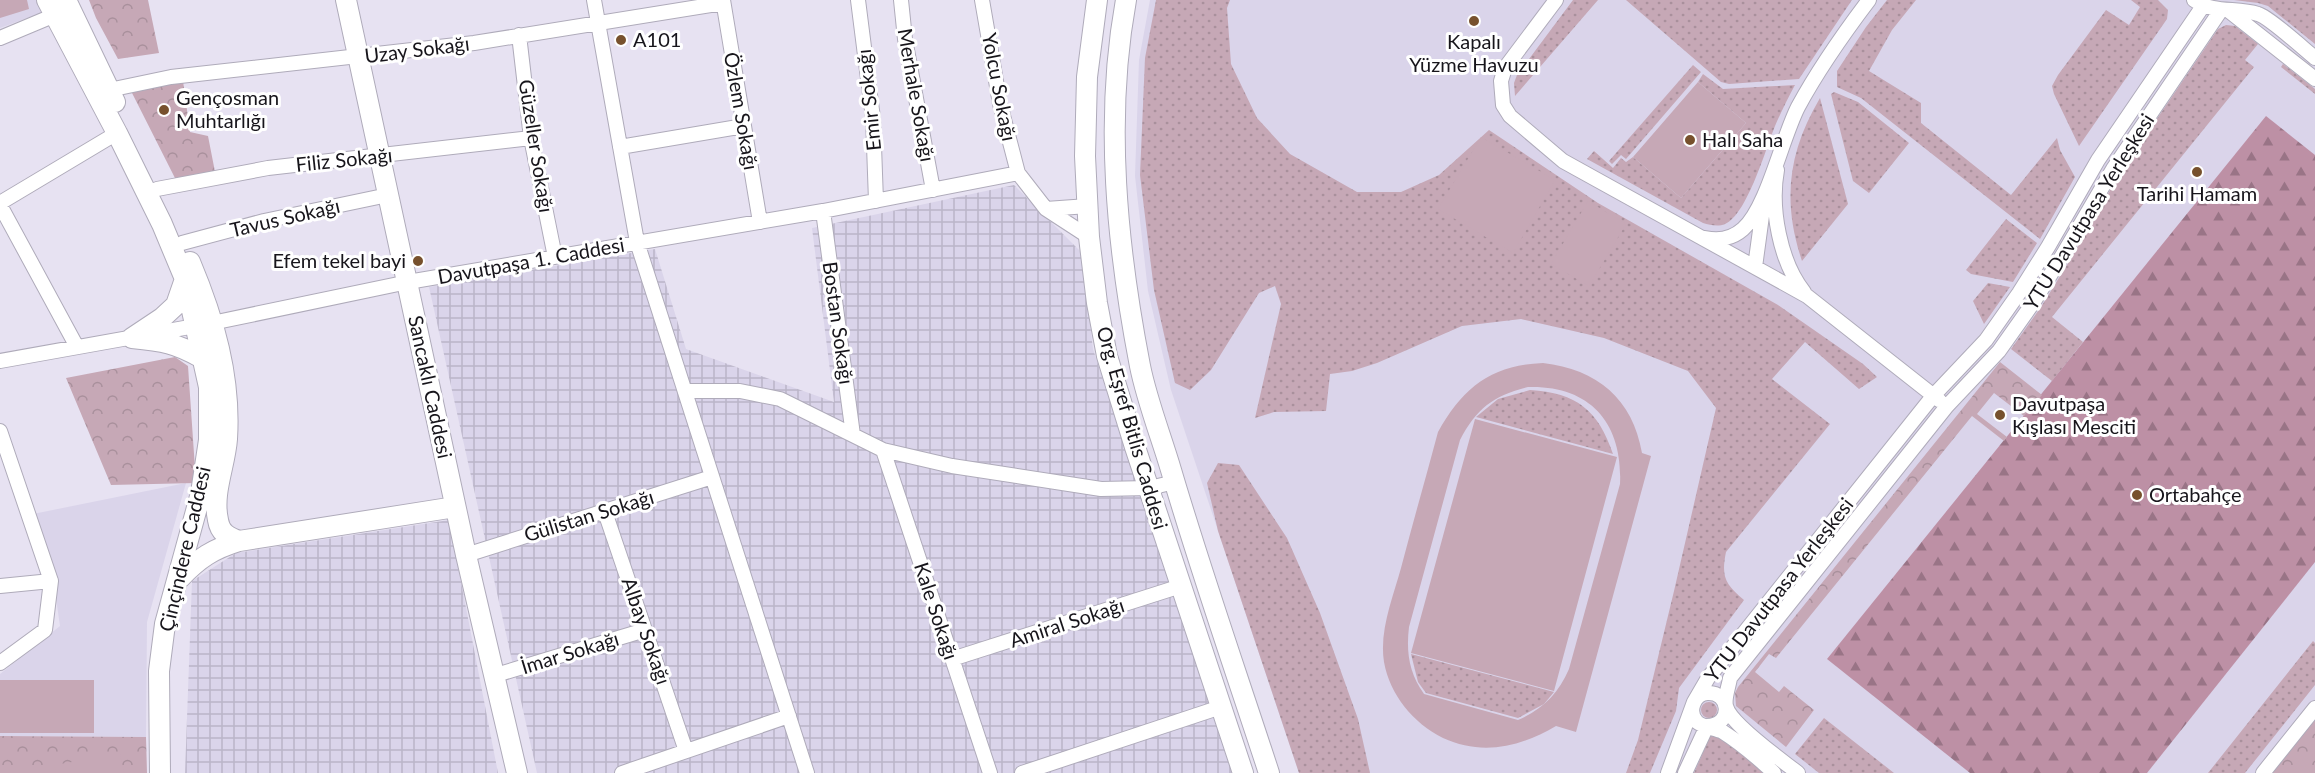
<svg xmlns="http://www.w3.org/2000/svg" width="2315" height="773" font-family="Lato,sans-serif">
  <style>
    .built { fill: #dad4ea }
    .industrial { fill: url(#industrial-grid) }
    .grass { fill: url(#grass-dots) }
    .forest { fill: url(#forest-firs) }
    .park { fill: url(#park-crowns) }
    .pitch { fill: #c6a8b6; fill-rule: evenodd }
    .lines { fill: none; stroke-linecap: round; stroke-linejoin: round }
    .street-casing { stroke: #afabba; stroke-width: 16 }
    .secondary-casing { stroke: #afabba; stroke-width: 22 }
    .street { stroke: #fff; stroke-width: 14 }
    .secondary { stroke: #fff; stroke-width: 20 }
    .poi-dot { fill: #77512d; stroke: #fff; stroke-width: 2 }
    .labels { text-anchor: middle; stroke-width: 6; stroke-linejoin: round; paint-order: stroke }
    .poi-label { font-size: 20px; fill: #17151b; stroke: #fff; text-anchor: start }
    .street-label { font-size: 20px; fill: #17151b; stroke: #fff }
  </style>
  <defs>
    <pattern id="industrial-grid" width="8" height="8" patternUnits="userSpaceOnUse" patternTransform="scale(1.5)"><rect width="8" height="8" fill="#dad4ea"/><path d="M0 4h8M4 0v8" fill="none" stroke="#bab5c8"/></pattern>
    <pattern id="grass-dots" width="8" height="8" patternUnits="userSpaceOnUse" patternTransform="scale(1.5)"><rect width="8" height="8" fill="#c6a8b6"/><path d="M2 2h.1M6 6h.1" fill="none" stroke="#a9909c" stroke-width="1.8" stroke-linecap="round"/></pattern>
    <pattern id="forest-firs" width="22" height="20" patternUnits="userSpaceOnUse" patternTransform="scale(1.5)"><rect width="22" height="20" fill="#bd90a5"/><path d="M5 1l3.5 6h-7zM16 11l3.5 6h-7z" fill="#997486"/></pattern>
    <pattern id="park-crowns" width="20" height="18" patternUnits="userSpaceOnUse" patternTransform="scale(1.5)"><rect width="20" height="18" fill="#c6a8b6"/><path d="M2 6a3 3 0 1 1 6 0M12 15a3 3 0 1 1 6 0" fill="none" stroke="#a9909c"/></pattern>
  </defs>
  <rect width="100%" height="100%" fill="#e7e2f2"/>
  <path class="built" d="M0 0H40L46 11 0 28Z
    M1150 0H2315V773H1299L1171 390 1148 291 1135 176 1139 60Z
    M186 483 147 622 146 737 0 736V674L60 626 51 564 33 514Z"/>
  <path class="industrial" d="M1014 185 1082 253 1093 349 1232 773H537L429 287 655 249 686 349 834 402 812 228Z
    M449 520 498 773H185L192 581 236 553Z"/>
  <path class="grass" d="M1156 0H1230L1227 8 1231 64 1257 118 1290 154 1357 192H1401L1439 175 1489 130 1598 203 1778 305 1863 364 1877 377 1859 389 1805 342 1772 379 1830 424 1726 552C1721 577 1725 584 1744 600L1679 688 1676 711 1650 773H1626L1638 740 1674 591 1716 408 1688 371 1604 338 1521 319 1462 326 1377 363 1352 371 1330 374 1326 411 1274 412 1255 418 1281 304 1275 286 1259 293 1211 370 1190 390 1175 383 1154 290 1140 175 1145 58Z
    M1573 0H1598L1515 96 1514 83 1517 75Z
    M1626 0H1852L1799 79 1729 84 1721 82Z
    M1887 0H1916L1892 30 1869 71 1921 103V123L2011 195 2057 138 2060 150 2075 177 2040 239 1861 98 1837 87V71L1866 27Z
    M2131 0H2158L2168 10 2167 19 2079 146 2054 94 2052 86 2058 75 2106 10 2129 25 2140 7Z
    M2234 0H2315V44L2268 6 2258 3Z
    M2226 25 2235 26 2258 44 2245 60 2254 67 2052 317 2083 342 2052 381 2011 349 2041 307 2070 260 2120 173 2218 29Z
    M2283 64 2315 89V94L2281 67Z
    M1693 65 1701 72 1626 159 1621 155 1612 164 1609 161Z
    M1703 74 1723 89 1795 85C1788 98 1781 112 1775 126 1766 148 1747 215 1725 224 1718 227 1710 225 1703 223L1587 159 1594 151 1613 168 1621 158 1626 162 1633 157 1681 198 1746 123 1698 82Z
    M1834 92 1858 102 1909 143 1869 193 1853 181 1831 94Z
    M1820 98 1848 204 1802 261C1782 201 1788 152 1820 98Z
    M2006 219 2037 243 2013 282 1971 274 1966 270Z
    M1988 283 2010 287 1984 324 1973 301Z
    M1530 390C1577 393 1598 410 1613 454L1476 417 1498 399Z
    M1218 463 1239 465 1287 538 1320 613 1358 719 1370 773H1299L1218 531 1207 483Z
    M2313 641 2315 643V685L2245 773H2208Z
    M1411 654 1554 692 1544 704 1518 718 1426 693 1418 682Z
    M1701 710a8 8 0 1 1 16 0a8 8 0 1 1-16 0Z
    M1824 718 1894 773H1819L1795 754Z
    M1715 732 1768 773H1694L1711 734Z"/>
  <path class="forest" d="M2266 116 2315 155V562L2147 773H1970L1827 659Z"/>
  <path class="park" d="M89 0H148L159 53 118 59 96 18Z
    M183 81 190 132 208 136 216 177 178 184 130 89Z
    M175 357 188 366 196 483 111 485 66 378Z
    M2000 362 2042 395 2024 416 1994 393 1977 414 2007 437 2004 441 1972 416 1776 658 1769 654 1755 672 1779 692 1784 686 1814 710 1786 747 1736 706 1735 693 1738 687Z
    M2315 716V773H2267Z
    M0 736 146 737 147 773H0Z"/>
  <path class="pitch" d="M0 0H27L29 9 0 18Z
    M1698 82 1746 123 1681 198 1633 157Z
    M1481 137 1555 180 1513 253 1438 209Z
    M1588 201 1626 224 1589 286 1551 264Z
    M1543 363C1597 369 1633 399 1642 453L1651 456 1576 732 1556 726C1520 747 1482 756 1443 738 1413 723 1390 695 1384 662 1379 631 1393 597 1401 568 1413 522 1426 477 1438 432 1463 387 1492 365 1543 363ZM1528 387C1590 385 1623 423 1620 484L1569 669C1558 694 1543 709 1518 720L1424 694C1409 673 1406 652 1409 627L1460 440C1477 408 1493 396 1528 387Z
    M1475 419 1617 457 1554 691 1411 653Z
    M0 680H94V733H0Z
    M120 754 124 773H56L54 765Z"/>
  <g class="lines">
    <defs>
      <path id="street" d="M594 0 637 242 807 773
        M723 0 760 222
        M858 0 873 118 876 201
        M901 0 905 39 933 190
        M982 0 1000 104 1018 173 1046 209 1089 237
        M1556 0 1505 68 1501 81 1503 105 1510 116 1563 161 1807 296 1939 400
        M2194 0C2214 14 2236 7 2258 14 2269 17 2304 49 2315 58
        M2229 11 2315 79
        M519 35 531 138 555 257
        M0 38 55 15
        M109 90 171 77 474 43 723 3
        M620 147 744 126
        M1777 170C1770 208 1780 262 1804 292
        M157 189 268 168 531 138
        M0 203 117 133
        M0 205 77 347
        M1046 209 1088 206
        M823 211 853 435
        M1705 238C1719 241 1733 238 1743 229 1767 208 1782 138 1798 107 1818 70 1844 33 1869 0
        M182 243 264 221 388 195
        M1755 267 1764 201
        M0 361 212 323 408 282 823 211 1018 173
        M685 391H740L780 399 883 450 952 466 1101 489 1149 488 1175 482
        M0 431 51 581 45 630 0 663
        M883 450 990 773
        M605 512 686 751
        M466 555 712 477
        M0 586 51 581
        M952 659 1181 586
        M496 675 645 630
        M1707 726C1734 725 1730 691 1707 693 1694 694 1687 712 1697 722 1704 728 1715 728 1723 732 1742 744 1758 758 1774 773
        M622 773 789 716
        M1022 773 1221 707
        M1668 773 1694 702 1708 678 1933 396 1986 340 2019 293 2048 247 2098 160 2203 6
        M1685 773 1707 726
        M1798 773C1783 761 1730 724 1726 706 1724 698 1729 686 1730 678L1947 406 1999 351 2033 303 2062 256 2113 169 2221 10
        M2263 773 2315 708"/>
      <path id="secondary" d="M47 0 117 133 162 224 185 279 209 387V440L201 493 165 624 159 671 160 773
        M66 0 115 102
        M346 0 466 555 517 773
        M1097 0 1087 77 1085 156 1089 237 1097 303 1107 356 1135 447 1243 773
        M1126 0C1104 120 1117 247 1140 366 1147 401 1161 436 1171 470 1201 572 1236 672 1269 773
        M190 262C214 319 231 377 227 439 225 466 212 493 218 520 220 533 228 537 239 541
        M132 338 162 318 176 305 185 279
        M132 338C163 341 176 343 202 358
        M180 578C199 558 213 549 239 541L455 507"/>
    </defs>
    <use href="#street" class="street-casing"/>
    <use href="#secondary" class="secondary-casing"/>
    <use href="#street" class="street"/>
    <use href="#secondary" class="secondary"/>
  </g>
  <g class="poi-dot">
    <circle cx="1474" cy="21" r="6"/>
    <circle cx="621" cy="40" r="6"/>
    <circle cx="164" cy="110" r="6"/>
    <circle cx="1690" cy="140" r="6"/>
    <circle cx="2197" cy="172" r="6"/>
    <circle cx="418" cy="261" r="6"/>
    <circle cx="2000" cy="415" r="6"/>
    <circle cx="2137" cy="495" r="6"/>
  </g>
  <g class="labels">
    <g class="poi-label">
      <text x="633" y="47">A101</text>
      <text x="1474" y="49" text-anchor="middle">Kapalı<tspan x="1474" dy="23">Yüzme Havuzu</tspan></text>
      <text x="176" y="105">Gençosman<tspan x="176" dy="23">Muhtarlığı</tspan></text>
      <text x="1702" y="147">Halı Saha</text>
      <text x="2197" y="201" text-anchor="middle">Tarihi Hamam</text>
      <text x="406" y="268" text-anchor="end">Efem tekel bayi</text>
      <text x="2012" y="411">Davutpaşa<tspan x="2012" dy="23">Kışlası Mesciti</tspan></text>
      <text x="2149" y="502">Ortabahçe</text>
    </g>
    <g class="street-label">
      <text transform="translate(417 50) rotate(-7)" y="7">Uzay Sokağı</text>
      <text transform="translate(999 87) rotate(79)" y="7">Yolcu Sokağı</text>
      <text transform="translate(916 95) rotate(80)" y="7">Merhale Sokağı</text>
      <text transform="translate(869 100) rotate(-96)" y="7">Emir Sokağı</text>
      <text transform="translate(741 111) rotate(80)" y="7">Özlem Sokağı</text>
      <text transform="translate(536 146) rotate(81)" y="7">Güzeller Sokağı</text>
      <text transform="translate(344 160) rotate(-6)" y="7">Filiz Sokağı</text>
      <text transform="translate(2089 212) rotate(-58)" y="7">YTU Davutpasa Yerleşkesi</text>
      <text transform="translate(285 218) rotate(-13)" y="7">Tavus Sokağı</text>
      <text transform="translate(531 261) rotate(-10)" y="7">Davutpaşa 1. Caddesi</text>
      <text transform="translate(838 323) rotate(82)" y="7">Bostan Sokağı</text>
      <text transform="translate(430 387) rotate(78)" y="7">Sancaklı Caddesi</text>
      <text transform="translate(1132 428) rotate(74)" y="7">Org. Eşref Bitlis Caddesi</text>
      <text transform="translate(589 516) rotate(-17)" y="7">Gülistan Sokağı</text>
      <text transform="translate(185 549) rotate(-77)" y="7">Çinçindere Caddesi</text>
      <text transform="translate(1779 590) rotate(-52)" y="7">YTU Davutpasa Yerleşkesi</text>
      <text transform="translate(936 611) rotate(72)" y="7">Kale Sokağı</text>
      <text transform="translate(1067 623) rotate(-18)" y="7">Amiral Sokağı</text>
      <text transform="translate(646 631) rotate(71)" y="7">Albay Sokağı</text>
      <text transform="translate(570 653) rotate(-17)" y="7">İmar Sokağı</text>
    </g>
  </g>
</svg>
